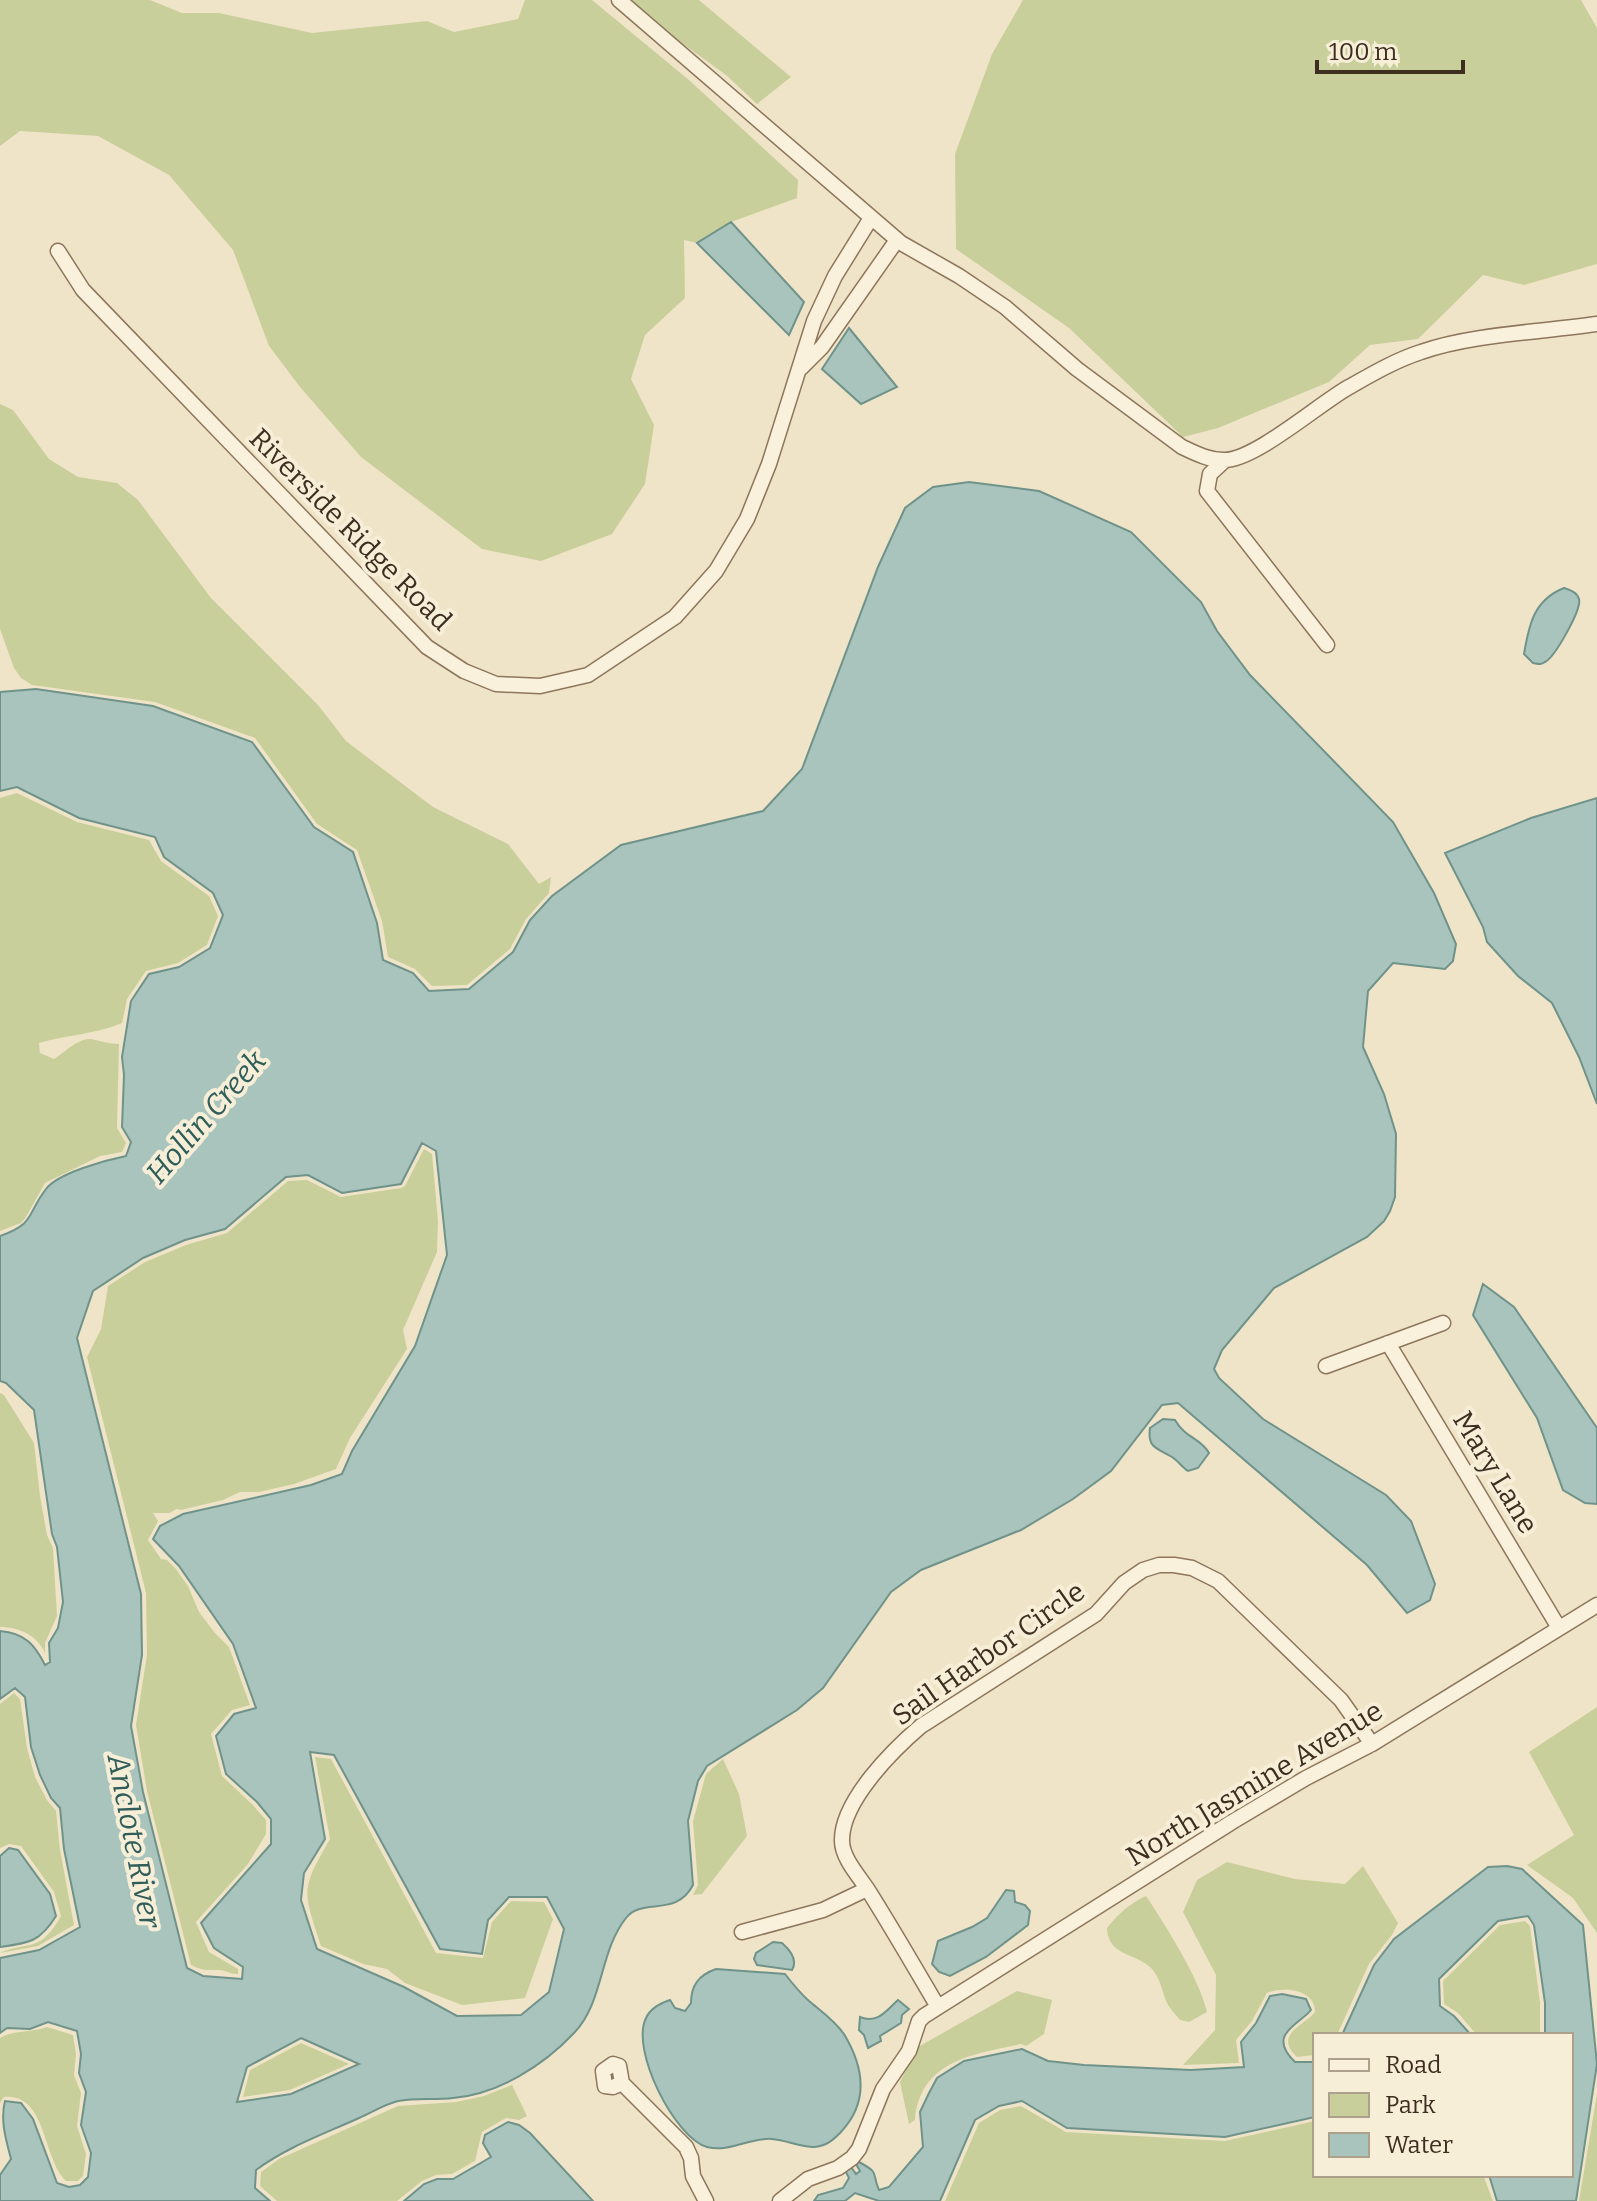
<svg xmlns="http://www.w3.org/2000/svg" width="1597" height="2201" font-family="Bitter,serif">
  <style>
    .green { fill: #c9cf9b }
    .water { fill: #a9c4bc; stroke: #6f938a; stroke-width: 2; fill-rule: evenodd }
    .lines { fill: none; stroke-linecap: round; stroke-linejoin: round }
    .minor-casing { stroke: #8d765c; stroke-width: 17 }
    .minor { stroke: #faf1dc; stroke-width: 14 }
    .labels { text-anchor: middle; stroke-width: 8; stroke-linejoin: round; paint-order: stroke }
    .street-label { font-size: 28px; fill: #3d2e20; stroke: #f7eed8 }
    .water-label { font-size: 30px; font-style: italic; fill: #2f5d5a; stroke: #f7eed8 }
  </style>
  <rect width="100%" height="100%" fill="#f0e4c8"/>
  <path class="green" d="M0 0H150L182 13H219L312 33 427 21 454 32 518 19 525 0H592L689 80 798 180 797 198 731 222 697 243 684 240 685 298 645 335 631 379 654 425 645 484 612 534 541 561 482 549 361 457 300 387 269 346 233 250 169 175 98 136 20 131 0 146Z
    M631 0H699L791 77 757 104 726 75 650 20Z
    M1023 0H1581L1597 28V264L1524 285 1483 275 1418 339 1370 345 1329 382 1218 428 1183 437 1069 328 956 249 955 154 992 54Z
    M0 404 13 410 49 459 78 477 117 483 138 500 211 598 318 705 346 741 433 807 508 844 539 884 551 877 549 893 526 919 510 949 467 985 432 986 415 969 388 957 382 921 357 850 317 824 255 738 155 702 32 685 21 678 14 668 0 629Z
    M17 793 77 822 149 840 161 861 209 896 218 916 207 945 178 963 146 971 127 999 122 1023C96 1034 67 1035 39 1043L40 1053 54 1059C65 1052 78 1038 91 1039 101 1041 109 1044 119 1044L117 1128 126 1143 122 1152 100 1156 45 1183 26 1217 21 1223 0 1231V798Z
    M424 1149 432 1154 438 1221 437 1252 403 1330 407 1349 350 1438 336 1469 294 1484 259 1492H240L223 1500 181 1510 177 1509 169 1513H153L158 1521 148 1540 161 1559 167 1560 176 1569 188 1586 199 1612 215 1633 229 1647 250 1705 232 1710 211 1734 222 1776 253 1805 266 1820V1834L248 1864 196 1922 209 1952 238 1969V1974C230 1974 225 1970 218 1970 206 1970 203 1971 191 1965L147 1791 136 1725 147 1655 146 1593 87 1357 101 1329 108 1286 145 1262 186 1245 227 1233 288 1181 307 1180 341 1197 401 1188 405 1186Z
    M0 1393 4 1395 34 1443 40 1496 47 1535 53 1548 57 1616 45 1643V1653C37 1635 19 1627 0 1627Z
    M14 1693 20 1699 27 1748 35 1777 47 1800 56 1811 60 1850 74 1925 38 1946 0 1953C31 1940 39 1954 61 1916L54 1892 21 1846 9 1844 0 1848V1704Z
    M1597 1707V1933L1573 1898 1527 1865 1574 1835 1529 1752Z
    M315 1757 331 1759 436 1953 483 1958 492 1922 511 1901 544 1902 553 1919 525 1998 462 2005 405 1983 387 1969 363 1964 321 1946C303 1890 300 1891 330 1839Z
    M723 1759 739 1794 747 1836 702 1894 693 1895 698 1885 693 1821 706 1774Z
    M1227 1862 1295 1879 1345 1884 1363 1866 1398 1923 1392 1935 1369 1964 1337 2035H1315L1314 2055 1297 2057C1273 2034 1304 2026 1315 2012 1315 1989 1284 1986 1267 1993L1252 2021 1236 2040 1239 2063 1183 2065 1215 2030 1216 1975 1183 1912 1197 1880Z
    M1146 1896C1166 1926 1199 1978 1207 2012L1189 2022 1180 2020C1176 2015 1171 2010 1168 2005 1162 1993 1161 1979 1152 1969 1136 1952 1108 1957 1107 1928 1119 1913 1129 1904 1146 1896Z
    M1525 1921 1530 1926 1540 2003V2035H1477L1458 2013 1444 2004 1443 1981 1500 1925Z
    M1017 1991 1052 2000 1044 2034 1026 2046 1021 2044C974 2054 920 2060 915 2120L909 2124 900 2082 918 2047Z
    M47 2027 73 2035 76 2054 74 2075 81 2093 77 2126 86 2154 83 2176 78 2181H66C42 2158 47 2093 4 2097L0 2103V2038C12 2030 30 2033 47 2027Z
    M301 2043 349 2064 290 2090 243 2097 250 2070Z
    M512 2085 527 2116 519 2120 506 2118 482 2132 475 2161 452 2174 436 2175 422 2181 397 2201H277L260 2186 261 2172 279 2159 398 2106 456 2102 484 2096Z
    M1597 2094V2201H1579Z
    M1021 2106 1066 2132 1225 2141 1315 2121V2175H1483L1493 2201H945L979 2123 1000 2110Z"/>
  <path class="water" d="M731 222 804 302 789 335 697 243Z
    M849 328 897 387 861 404 822 369Z
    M969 482 1039 491 1131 532 1201 602 1217 631 1250 675 1393 822 1434 893 1456 944 1453 961 1445 969 1393 963 1368 991 1363 1047 1384 1094 1396 1134 1395 1197 1390 1211 1384 1221 1367 1237 1274 1288 1222 1350 1214 1369 1219 1378 1263 1419 1386 1495 1411 1521 1435 1584 1430 1600 1407 1613 1367 1565 1178 1403 1162 1405 1111 1471 1073 1499 1021 1530 921 1570 891 1592 823 1688 797 1710 707 1766 698 1781 688 1821 693 1885C676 1918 642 1897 626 1918 599 1952 604 2002 574 2033 543 2066 498 2094 453 2098 435 2100 416 2098 398 2101 385 2104 371 2113 359 2118 324 2134 287 2147 256 2170L255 2188 270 2201H0V2175L11 2159C6 2140 0 2120 5 2101L21 2103 33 2119 57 2183 69 2187 80 2185 88 2177 91 2153 81 2125 86 2092 79 2073 81 2054 77 2031 48 2022 30 2029 7 2028 0 2033V1958L39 1950 80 1927 64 1849 60 1808 51 1798 40 1775 31 1747 25 1697 15 1688 0 1699V1631C25 1633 35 1645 45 1665L50 1662 49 1643 58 1628 63 1602 57 1547 52 1534 34 1410 6 1383 0 1381V1236C36 1223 26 1215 46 1189 58 1173 106 1160 126 1156L131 1142 122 1127 124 1075 122 1057 131 1001 149 974 179 967 210 948 223 915 213 893 164 857 155 837 79 818 17 787 0 791V692L36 689 153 706 252 742 314 827 353 852 377 923 383 960 413 973 429 991 469 989 513 952 530 920 552 896 621 845 763 811 802 769 878 567 905 508 933 487ZM422 1143 436 1151 447 1255 415 1346 352 1451 342 1474 311 1485 183 1514 160 1526 153 1539 179 1566 233 1644 256 1708 234 1714 216 1736 226 1774 257 1802 271 1819V1844L201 1923 214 1948 243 1967 242 1979 203 1976 187 1968 143 1792 131 1726 142 1655 141 1594 77 1338 93 1291 143 1258 185 1240 225 1229 286 1177 308 1175 342 1193 401 1184ZM310 1752 334 1755 440 1949 482 1954 488 1920 509 1897H547L564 1929 549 1992 521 2015 457 2016 404 1987 317 1949 301 1900 304 1873 325 1839ZM301 2038 359 2064 291 2094 237 2102 247 2067Z
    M1564 588C1570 590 1577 592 1579 599 1582 609 1555 657 1545 662 1540 665 1539 664 1533 663L1524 654C1529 624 1534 600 1564 588Z
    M1597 798V1104L1579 1057 1552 1003 1518 976 1487 942 1483 927 1445 853 1531 818Z
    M1483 1284 1514 1307 1597 1428V1504L1585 1503 1563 1490 1537 1418 1473 1315Z
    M1163 1419 1175 1420C1185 1438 1201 1438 1209 1453L1198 1468 1188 1471C1182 1467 1178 1461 1172 1457 1157 1448 1147 1448 1150 1428Z
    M9 1848 18 1850 50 1894 56 1916C40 1942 29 1943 0 1947V1856Z
    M1507 1866 1522 1869 1583 1925 1597 2064 1576 2201H1497L1489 2175H1571V2035H1545V2003L1534 1925 1528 1916 1498 1921 1439 1979 1440 2006 1454 2016 1471 2035H1430L1428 2033 1420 2035H1342L1374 1965 1394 1939 1488 1867Z
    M1006 1890 1014 1891 1015 1902 1025 1905 1030 1911 1028 1925 986 1957 950 1976 939 1972 932 1964 938 1941 972 1927 987 1918Z
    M773 1942 782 1943C790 1950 798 1960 792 1970L757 1965 754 1959 756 1953Z
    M716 1969 785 1974C792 1983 800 1993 809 2001 822 2012 834 2020 844 2034 865 2069 869 2103 840 2133 832 2141 826 2146 814 2147 800 2147 786 2140 772 2139 750 2137 730 2153 707 2147 675 2138 630 2050 646 2018 650 2009 661 2003 670 2000L675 2008 685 2011 691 2003C691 1985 699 1975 716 1969Z
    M1282 1994 1306 1999 1311 2010C1299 2025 1266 2034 1295 2062H1312L1315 2059V2117L1225 2137 1067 2128 1022 2101 999 2106 975 2120 940 2201H879L855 2193 845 2201H814L818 2195 843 2188 849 2178 845 2170 851 2167 856 2174 860 2171 856 2164 859 2162C881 2174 871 2172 879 2190L889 2187 923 2147 920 2112 929 2093 937 2078 964 2061 1022 2049 1048 2061 1084 2065 1191 2070 1244 2067 1241 2042 1256 2023 1270 1996Z
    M898 2000 909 2009 902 2015 901 2023 880 2036 881 2041 868 2048 864 2035 859 2030 860 2017C878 2024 886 2011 898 2000Z
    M508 2122 519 2125 530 2133 593 2201H404L424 2184 437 2179H453L491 2157 483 2143 485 2135Z"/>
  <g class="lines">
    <defs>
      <path id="minor" d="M619 0 901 243 959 276 1005 307 1077 369 1182 447C1195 453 1208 460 1223 460 1253 462 1320 403 1349 387 1372 374 1396 360 1421 352 1471 334 1543 332 1597 324
        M58 251 83 290 427 647 464 671 496 684 540 686 588 675 675 617 716 571 747 519 769 464 814 321 835 276 871 218
        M801 368 822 347 897 240
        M1224 461 1210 474 1207 491 1327 645
        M1388 1343 1559 1628
        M1326 1366 1443 1323
        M742 1932 823 1910 867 1889
        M938 2007C915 1968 892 1928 868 1890 859 1876 842 1858 842 1841 841 1801 894 1749 921 1726L1096 1614 1124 1583 1143 1570 1159 1565H1174L1192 1568 1218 1581 1341 1700 1372 1744
        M622 2083 613 2087 605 2086 603 2071 613 2064 619 2066 622 2083 686 2147 691 2158 693 2176 706 2201
        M780 2201 808 2179 838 2168 852 2158 859 2149 883 2089 909 2051 919 2021 924 2016 1232 1822 1306 1778 1372 1744 1597 1605"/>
    </defs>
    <use href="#minor" class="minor-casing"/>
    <use href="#minor" class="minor"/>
  </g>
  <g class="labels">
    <g class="street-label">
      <text transform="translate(351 529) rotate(45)" y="10">Riverside Ridge Road</text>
      <text transform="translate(1496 1472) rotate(59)" y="10">Mary Lane</text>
      <text transform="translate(988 1653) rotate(-35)" y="10">Sail Harbor Circle</text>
      <text transform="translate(1254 1783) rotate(-31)" y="10">North Jasmine Avenue</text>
    </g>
    <g class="water-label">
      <text transform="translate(206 1117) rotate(-49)" y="10">Hollin Creek</text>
      <text transform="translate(134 1841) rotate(79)" y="10">Anclote River</text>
    </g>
  </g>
  <rect x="1313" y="2033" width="260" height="144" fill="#f7eed8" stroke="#ada18e" stroke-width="2"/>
  <rect x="1329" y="2059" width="40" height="12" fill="#faf1dc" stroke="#ada18e" stroke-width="2"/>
  <text x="1385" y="2073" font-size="24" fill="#3d2e20">Road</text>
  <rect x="1329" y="2093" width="40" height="24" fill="#c9cf9b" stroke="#ada18e" stroke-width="2"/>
  <text x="1385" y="2113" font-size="24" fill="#3d2e20">Park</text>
  <rect x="1329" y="2133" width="40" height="24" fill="#a9c4bc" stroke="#ada18e" stroke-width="2"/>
  <text x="1385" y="2153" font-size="24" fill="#3d2e20">Water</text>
  <path d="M1317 60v12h146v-12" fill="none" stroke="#3d2e20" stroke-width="4"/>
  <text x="1329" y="60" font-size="24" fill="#3d2e20" stroke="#f7eed8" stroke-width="6" paint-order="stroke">100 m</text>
</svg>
